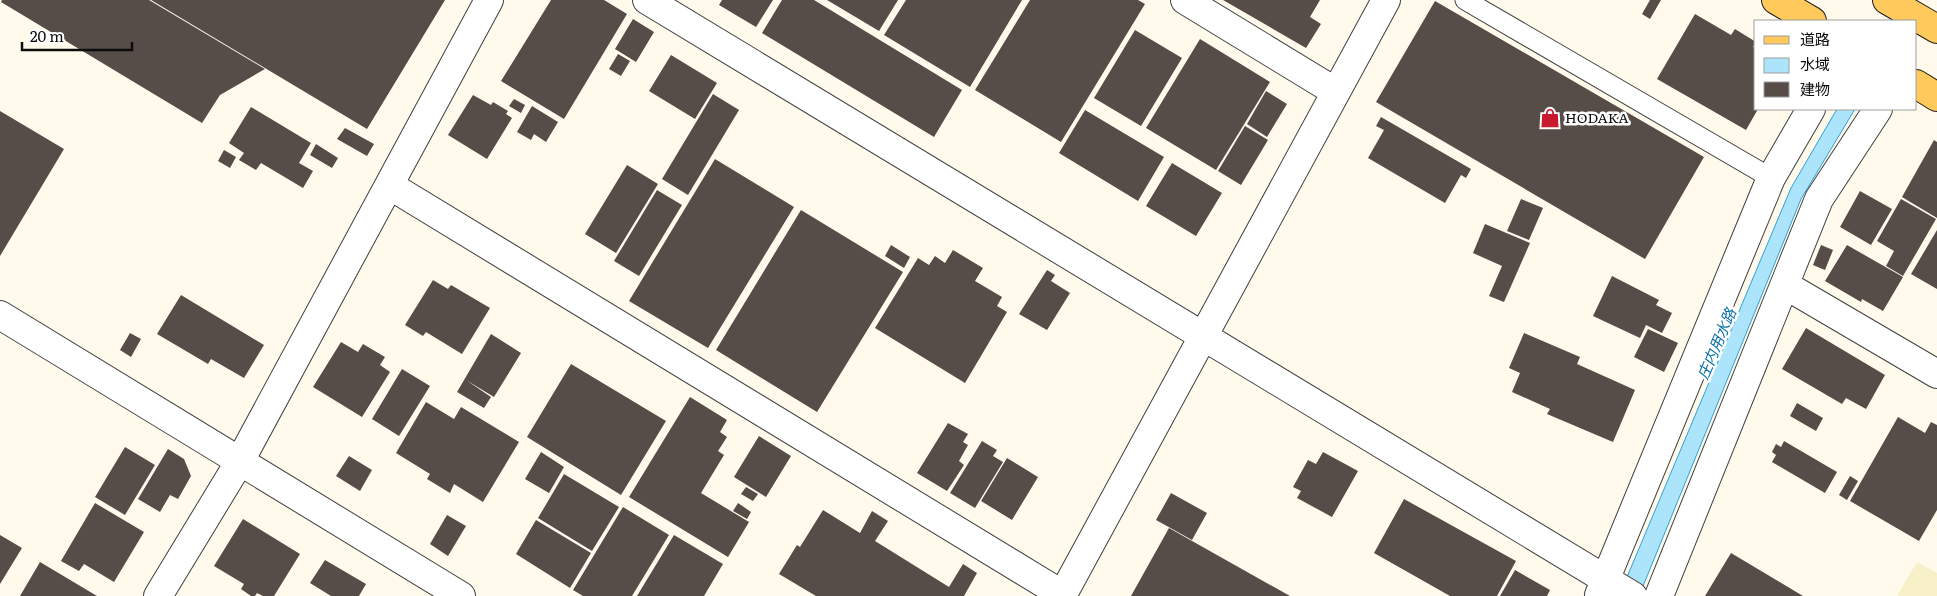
<svg xmlns="http://www.w3.org/2000/svg" width="1937" height="596" font-family="Literata,'Noto Sans JP',serif">
  <style>
    .farmland { fill: #f7f0c9 }
    .water { fill: #abe4fb; stroke: #2ca2d9 }
    .building { fill: #564c48 }
    .lines { fill: none; stroke-linecap: round; stroke-linejoin: round }
    .lane-casing { stroke: #3f3f3f; stroke-width: 21 }
    .street-casing { stroke: #3f3f3f; stroke-width: 30 }
    .primary-casing { stroke: #1d1d1d; stroke-width: 30 }
    .lane { stroke: #fff; stroke-width: 19 }
    .street { stroke: #fff; stroke-width: 28 }
    .primary { stroke: #ffc95c; stroke-width: 28 }
    .labels { text-anchor: middle; stroke-width: 5; stroke-linejoin: round; paint-order: stroke }
    .poi-label { font-size: 14px; fill: #0c0c0c; stroke: #fff; text-anchor: start }
    .water-label { font-size: 15px; font-style: italic; fill: #0b71a8; stroke: #fff }
  </style>
  <rect width="100%" height="100%" fill="#fffaec"/>
  <path class="farmland" d="M1917 562 1937 573V596H1897Z"/>
  <path class="water" d="M1837 109H1855L1801 199 1639 596H1619L1791 188Z"/>
  <path class="building" d="M2 0H149L265 69 220 95 202 123 1 2Z
    M151 0H445L367 129Z
    M551 0H604L627 14 564 119 501 81Z
    M722 0H773L756 27 719 5Z
    M782 0H814L962 90 934 137 762 33Z
    M827 0H898L879 31Z
    M906 0H1022L970 87 884 35Z
    M1030 0H1138L1145 4 1061 142 975 90Z
    M1223 0H1320L1310 17 1321 24 1306 48Z
    M1650 0H1661L1650 19 1642 14Z
    M1435 1 1704 157 1645 259 1376 102Z
    M1695 14 1731 35 1735 29 1756 42 1753 47 1756 49V109H1758L1746 130 1657 79Z
    M633 19 654 32 636 62 615 49Z
    M1135 30 1182 58 1141 126 1094 98Z
    M1200 39 1270 82 1216 170 1146 128Z
    M618 54 630 61 621 76 609 69Z
    M671 55 717 83 695 119 649 91Z
    M1266 91 1287 104 1267 137 1247 124Z
    M713 94 739 110 688 195 662 179Z
    M473 95 491 105 493 102 508 111 506 114 512 118 487 159 448 135Z
    M514 99 525 105 521 113 509 106Z
    M532 106 558 122 546 142 534 134 531 140 517 132Z
    M251 107 311 143 299 163 313 171 303 188 261 163 256 170 239 160 244 153 229 143Z
    M1085 110 1164 157 1138 201 1059 153Z
    M0 111 64 149 0 256Z
    M1381 117 1471 169 1466 178 1461 175 1445 203 1368 158 1384 130 1376 126Z
    M1245 126 1268 140 1241 185 1218 171Z
    M345 128 374 144 367 156 337 139Z
    M1934 140 1937 142V218L1902 197Z
    M316 144 338 158 332 168 310 155Z
    M224 150 236 157 230 168 218 161Z
    M715 159 794 207 708 348 629 301Z
    M1172 163 1222 193 1196 236 1146 206Z
    M627 165 658 184 616 253 585 234Z
    M657 190 682 205 639 276 614 261Z
    M1860 191 1892 209 1871 245 1840 227Z
    M1521 199 1543 208 1529 240 1507 231Z
    M1901 199 1936 219 1903 276 1886 266 1894 251 1877 241Z
    M801 210 903 272 817 412 716 350Z
    M1485 224 1530 243 1504 302 1489 296 1502 266 1473 253Z
    M1937 230V289L1911 274Z
    M891 245 910 257 904 268 885 256Z
    M1821 245 1833 250 1825 270 1813 265Z
    M1847 245 1903 277 1883 311 1862 299 1861 302 1825 281Z
    M953 250 983 268 975 281 1002 297 997 306 1007 312 965 383 875 328 918 258 929 265 935 256 945 263Z
    M1047 270 1055 275 1051 281 1070 293 1047 330 1019 314Z
    M1612 276 1659 300 1656 305 1672 313 1662 333 1646 325 1640 338 1593 316Z
    M433 280 448 289 451 285 490 308 462 354 426 332 423 336 405 325Z
    M181 295 264 345 244 378 211 359 208 364 157 334Z
    M1806 328 1885 375 1866 409 1846 398 1842 404 1782 369Z
    M1648 329 1678 343 1664 372 1634 357Z
    M130 333 141 339 131 357 120 350Z
    M1524 333 1580 357 1577 364 1635 390 1613 442 1547 414 1550 409 1512 392 1520 373 1509 368Z
    M491 334 521 353 494 397 466 380 491 397 484 408 457 392Z
    M341 342 358 352 363 344 385 357 380 365 390 372 362 417 313 387Z
    M571 364 666 421 621 495 527 437Z
    M402 369 430 386 399 436 372 419Z
    M690 397 727 420 720 432 727 437 718 451 724 455 701 493 749 522 728 557 629 497Z
    M426 402 454 419 461 407 519 442 483 502 454 484 450 493 427 479 430 474 396 453Z
    M1797 403 1823 418 1816 431 1790 416Z
    M1898 417 1925 433 1931 422 1937 425V510L1919 541 1850 501Z
    M948 423 968 434 963 442 968 445 959 461 964 465 947 491 917 473Z
    M759 436 791 456 766 497 734 477Z
    M982 441 997 450 993 456 1003 462 975 508 950 493Z
    M1784 441 1837 472 1825 493 1772 462 1776 455 1772 452 1776 444 1781 447Z
    M125 447 155 465 125 515 95 497Z
    M168 449 184 459 191 476 178 499 170 495 160 512 138 499Z
    M541 452 564 467 549 493 525 479Z
    M1323 452 1358 471 1332 517 1297 498 1301 491 1293 487 1308 460 1316 464Z
    M349 456 372 470 360 491 336 476Z
    M1007 458 1038 477 1012 520 981 501Z
    M564 474 619 507 592 551 538 518Z
    M1850 476 1858 481 1847 500 1839 495Z
    M746 487 758 494 753 501 741 494Z
    M1171 493 1207 513 1192 540 1156 520Z
    M1404 499 1516 561 1497 596H1450L1374 553Z
    M95 503 144 532 114 582 84 564 79 571 61 561Z
    M738 503 751 512 747 519 733 511Z
    M623 507 669 535 632 596H583L573 590Z
    M823 510 860 533 872 511 888 521 875 541 949 587 963 564 977 573 964 596H816L779 574 797 545 800 547Z
    M447 515 466 526 448 556 430 544Z
    M243 519 300 554 274 596H263L257 593 255 596H251L241 589 244 584 214 566Z
    M536 520 591 553 570 588 516 554Z
    M1169 528 1290 596H1131Z
    M0 535 22 548 0 584Z
    M674 535 723 564 704 596H637Z
    M1731 553 1803 596H1705Z
    M325 560 366 584 359 596H331L310 583Z
    M40 562 97 596H20Z
    M1515 570 1550 590 1547 596H1500Z"/>
  <g class="lines">
    <defs>
      <path id="lane" d="M1465 0 1771 178"/>
      <path id="street" d="M647 0 1633 596
        M1185 0 1336 92
        M389 185 1063 595
        M1785 285 1937 374
        M0 315 461 596
        M1599 595 1771 178 1811 109
        M158 596 240 461 489 0
        M1062 596 1386 0
        M1659 596 1819 199 1878 109"/>
      <path id="primary" d="M1776 0 1812 21
        M1887 0 1937 29
        M1916 84 1937 97"/>
    </defs>
    <use href="#lane" class="lane-casing"/>
    <use href="#street" class="street-casing"/>
    <use href="#primary" class="primary-casing"/>
    <use href="#lane" class="lane"/>
    <use href="#street" class="street"/>
    <use href="#primary" class="primary"/>
  </g>
  <defs>
    <symbol id="shop-bare" viewBox="-9 -9 18 18"><path d="M-5-2.5h2.3a2.7 3.5 0 0 1 5.4 0H5L5.5 6h-11ZM-1.5-2.5h3a1.5 2.3 0 0 0-3 0Z" fill="#c81930" stroke="#fff" stroke-width="2.5" paint-order="stroke"/></symbol>
  </defs>
  <g fill-rule="evenodd">
    <use href="#shop-bare" x="1536" y="104" width="28" height="28"/>
  </g>
  <g class="labels">
    <g class="poi-label">
      <text x="1565" y="123">HODAKA</text>
    </g>
    <g class="water-label">
      <text transform="translate(1717 344) rotate(-67)" y="5">庄内用水路</text>
    </g>
  </g>
  <rect x="1754" y="20" width="162" height="90" fill="#ffffff" stroke="#9e9e9e"/>
  <rect x="1764" y="36" width="25" height="8" fill="#ffc95c" stroke="#9e9e9e"/>
  <text x="1800" y="45" font-size="15" fill="#0c0c0c">道路</text>
  <rect x="1764" y="58" width="25" height="15" fill="#abe4fb" stroke="#9e9e9e"/>
  <text x="1800" y="70" font-size="15" fill="#0c0c0c">水域</text>
  <rect x="1764" y="82" width="25" height="15" fill="#564c48" stroke="#9e9e9e"/>
  <text x="1800" y="95" font-size="15" fill="#0c0c0c">建物</text>
  <path d="M22 42v8h110v-8" fill="none" stroke="#0c0c0c" stroke-width="2.5"/>
  <text x="30" y="42" font-size="15" fill="#0c0c0c" stroke="#ffffff" stroke-width="4" paint-order="stroke">20 m</text>
</svg>
